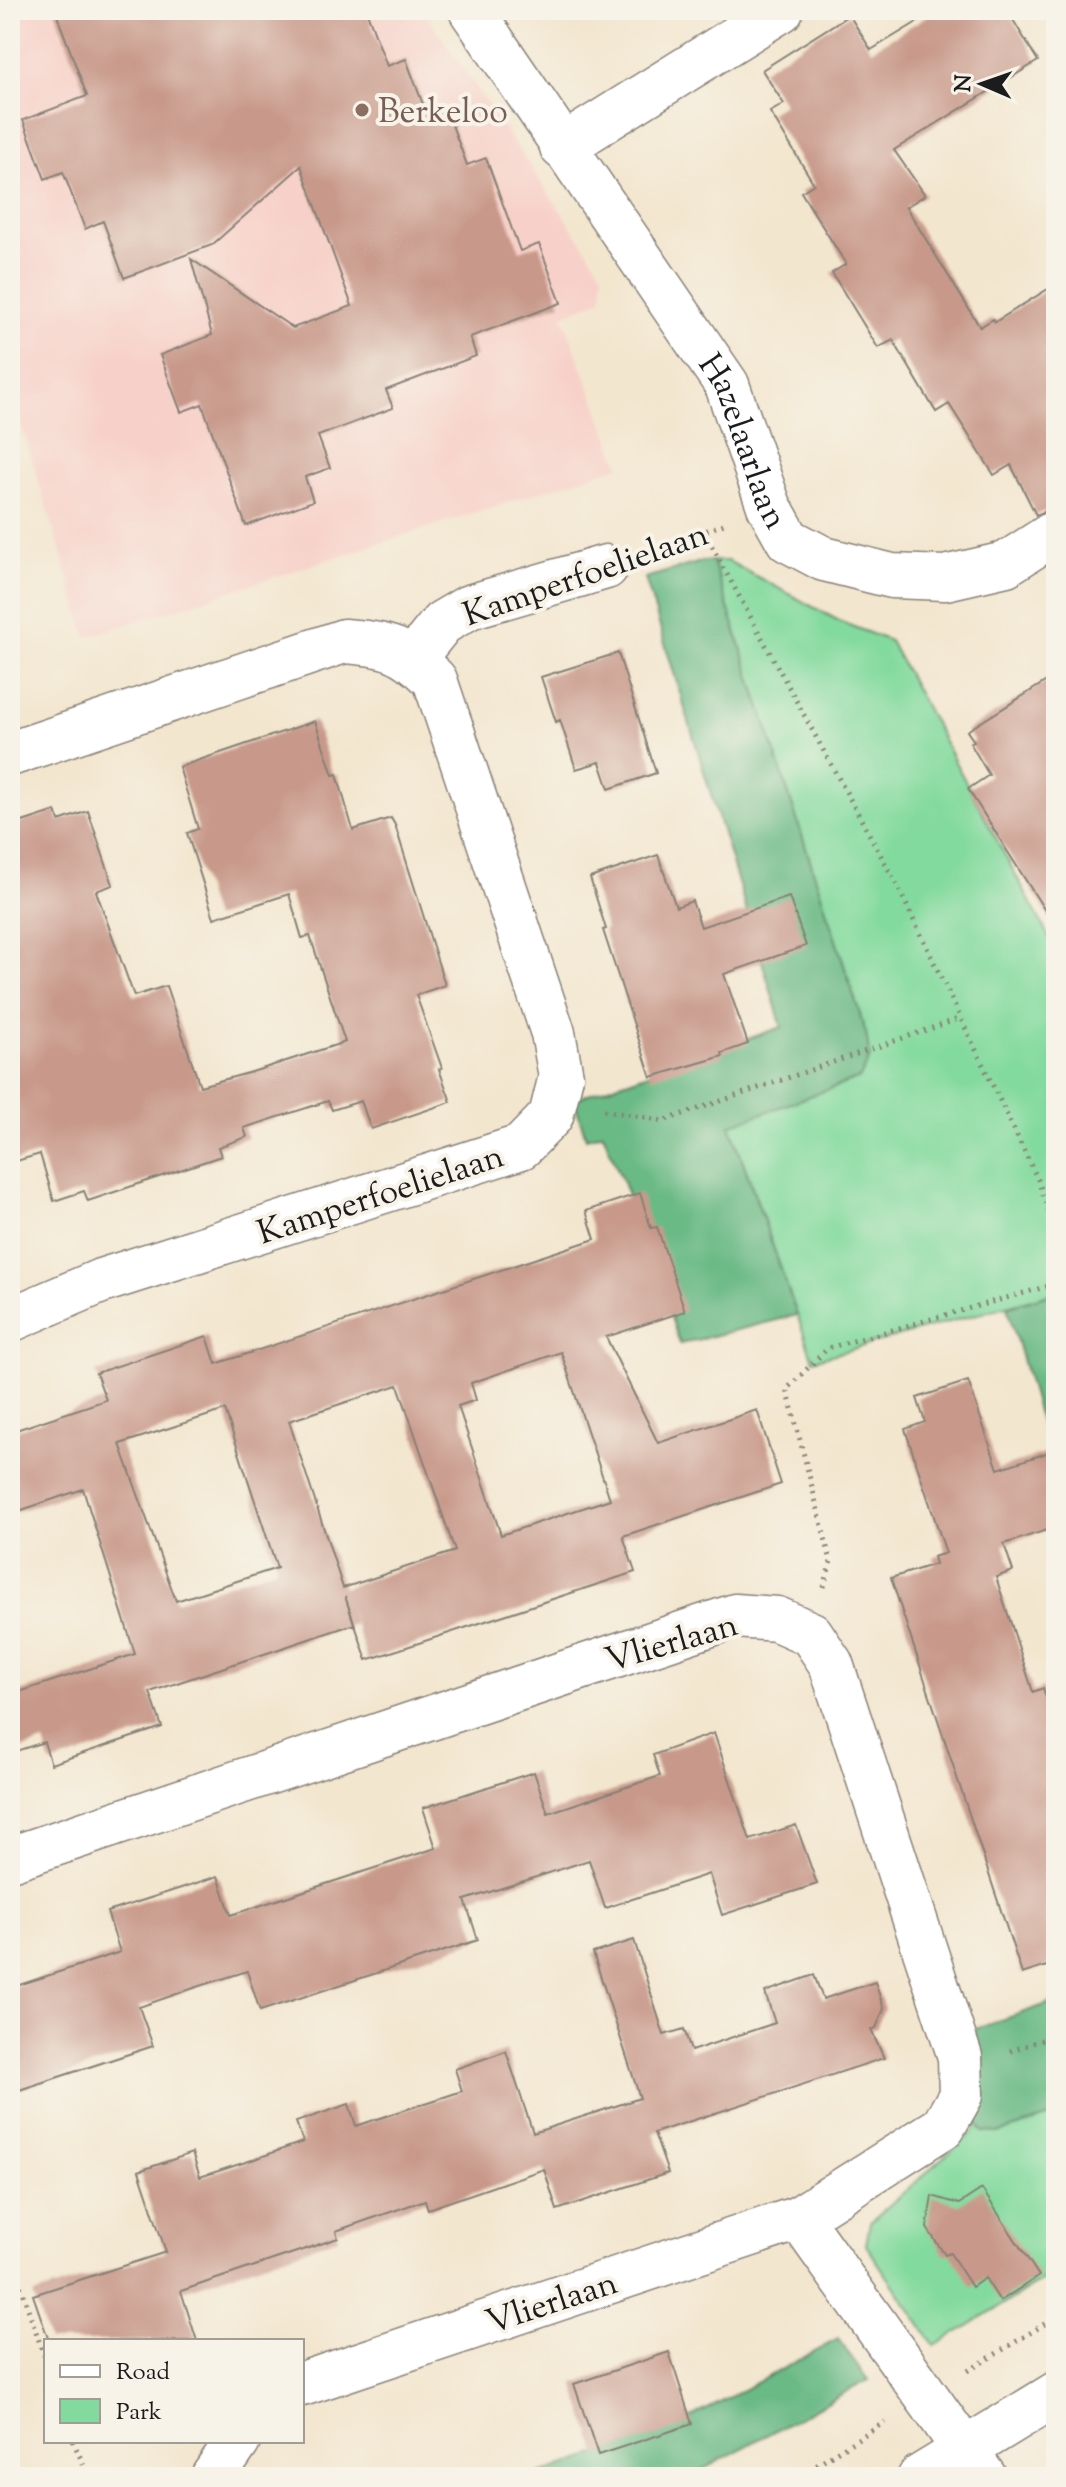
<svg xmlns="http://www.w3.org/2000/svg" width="1066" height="2487" font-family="'Sorts Mill Goudy',serif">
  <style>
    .built { fill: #f7d1c9 }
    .green { fill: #83da9e; stroke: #507b5d; stroke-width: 2 }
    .forest { fill: #6aba85; stroke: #436b50; stroke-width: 2 }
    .building { fill: #c8998a; fill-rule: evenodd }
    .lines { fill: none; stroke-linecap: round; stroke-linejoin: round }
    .minor-casing { stroke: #888176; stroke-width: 47 }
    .path { stroke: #888176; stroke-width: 5; stroke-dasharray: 2 6; stroke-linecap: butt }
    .minor { stroke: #fff; stroke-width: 44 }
    .education-dot { fill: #8d6e63; stroke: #f7f3e8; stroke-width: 3 }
    .labels { text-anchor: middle; stroke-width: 8; stroke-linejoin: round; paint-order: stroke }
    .education-label { font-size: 34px; fill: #785e54; stroke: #f7f3e8; text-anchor: start }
    .street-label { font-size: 34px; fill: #1c1c1c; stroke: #f7f3e8 }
  </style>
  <rect width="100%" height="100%" fill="#f7f3e8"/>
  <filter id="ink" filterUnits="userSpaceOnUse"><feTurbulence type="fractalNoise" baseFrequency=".0125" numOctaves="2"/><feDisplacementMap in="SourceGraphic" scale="16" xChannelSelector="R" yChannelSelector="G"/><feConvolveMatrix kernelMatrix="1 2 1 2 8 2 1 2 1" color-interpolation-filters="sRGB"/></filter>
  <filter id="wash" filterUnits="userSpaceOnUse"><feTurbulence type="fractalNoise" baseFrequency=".006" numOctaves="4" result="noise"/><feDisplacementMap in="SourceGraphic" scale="32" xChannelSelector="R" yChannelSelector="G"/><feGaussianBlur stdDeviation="1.8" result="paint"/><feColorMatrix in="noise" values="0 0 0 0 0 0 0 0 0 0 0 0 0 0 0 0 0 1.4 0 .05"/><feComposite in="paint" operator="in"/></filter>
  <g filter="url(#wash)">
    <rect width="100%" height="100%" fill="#f3e6cf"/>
    <path class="built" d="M10 10H423L603 273 602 299 562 315 620 466 87 637 10 388Z"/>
    <path class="green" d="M713 561H728L841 622 890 641 1056 950V1292L813 1360 730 1124 860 1078 866 1033Z
      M1056 2115V2272L935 2346 866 2245 870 2222 973 2132 977 2122 983 2132 999 2133Z"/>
    <path class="forest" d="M704 561H713L866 1033 870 1057 860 1078 730 1125 797 1315 680 1344 638 1220 603 1133 586 1138 574 1099 782 1027 645 578Z
      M1056 1292V1477L1007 1307Z
      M1056 2001V2115L999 2133 983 2132 977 2122 984 2093 964 2033Z
      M838 2339 868 2380 689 2477H530L667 2431Z"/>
    <g id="blocks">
      <path class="building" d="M55 10H366L387 66 406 59 427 115 446 109 467 165 486 158 520 251 539 244 561 303 470 337 476 356 386 390 393 408 318 436 330 468 305 477 313 501 246 526 202 404 181 412 160 355 212 335 191 259 293 328 352 306 301 166 212 245 124 278 103 221 85 229 63 172 45 179 23 120 87 96Z
        M937 10H1007L1038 61 894 150 925 195 906 207 980 327 993 319 995 322 1056 284V507L1036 515 1011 465 994 475 949 404 936 412 893 340 878 348 832 273 846 264 801 192 814 184 770 112 784 104 762 70 849 15 871 50Z
        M618 653 656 773 609 789 600 762 576 769 560 720 556 722 541 677Z
        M1056 675V928L968 789 989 775 970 743 974 741 967 731Z
        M315 721 333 775 337 774 353 830 391 818 395 825 445 985 416 995 442 1068 439 1069 451 1102 371 1129 361 1101 332 1110 328 1101 244 1128 247 1137 218 1147 221 1156 88 1201 84 1191 54 1201 40 1154 10 1163V826L56 811 59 821 88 811 113 885 96 891 134 996 166 986 200 1086 252 1072 345 1042 310 936 302 938 289 894 214 918 187 833 198 829 179 767Z
        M658 855 676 907 692 901 701 927 789 897 806 946 724 974 748 1044 722 1053 723 1056 651 1077 603 930 606 929 590 878Z
        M640 1193 651 1228 657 1227 685 1311 606 1337 658 1443 757 1410 781 1484 623 1536 635 1572 367 1660 345 1596 354 1624 150 1692 162 1727 51 1764 44 1742 10 1753V1695L135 1654 83 1489 10 1514V1432L106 1400 96 1373 207 1336 216 1364 595 1239 586 1211ZM561 1352 610 1499 501 1535 458 1406 476 1400 471 1383ZM398 1385 455 1551 343 1588 289 1421ZM225 1410 277 1568 176 1601 120 1444Z
        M968 1381 998 1469 1056 1450V1527L1004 1544 1013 1571 996 1577 1033 1692 1043 1688 1056 1728V1963L1022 1974 891 1578 935 1564 933 1557 946 1553 905 1429 925 1422 917 1398Z
        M714 1733 750 1840 796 1825 817 1884 722 1915 709 1874 605 1908 589 1860 465 1900 478 1940 260 2011 247 1971 194 1988 139 2007 153 2046 10 2093V1988L120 1952 107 1912 218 1876 231 1915 436 1848 423 1808 534 1772 548 1813 660 1776 653 1755Z
        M634 1940 664 2035 684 2029 691 2051 775 2023 765 1992 814 1975 823 1999 875 1982 884 2009 876 2028 871 2030 884 2058 654 2133 668 2173 557 2210 544 2169 428 2209 425 2200 336 2231 338 2238 181 2291 197 2341H49L33 2295 166 2252 139 2171 192 2153 200 2177 252 2160 303 2142 296 2122 349 2104 356 2126 462 2091 455 2069 506 2051 533 2133 640 2098 593 1953Z
        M982 2189 1039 2276 1000 2301 985 2278 972 2287 950 2253 945 2255 927 2228 932 2196 959 2204Z
        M669 2352 692 2424 598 2455 574 2384Z"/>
    </g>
  </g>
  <g filter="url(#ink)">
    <use href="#blocks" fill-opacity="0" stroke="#888176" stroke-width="2"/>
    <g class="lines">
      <defs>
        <g id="minor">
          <path id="s1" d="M471 10 727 385 769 506 788 540 824 559 892 576 945 578 1006 564 1056 532"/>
          <path d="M562 147 781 10"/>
          <path d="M414 658 442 623 469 607 606 567"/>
          <path d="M10 754 344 641C388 644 404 648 435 680L553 1033 561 1076 551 1116 521 1147 101 1281 10 1320"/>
          <path d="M10 1859 735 1616 777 1619 811 1634 831 1664 960 2057 961 2095 943 2127 799 2218 302 2384"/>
          <path d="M799 2218 984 2477"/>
          <path d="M213 2477 238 2441"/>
          <path d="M920 2477 1056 2394"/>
        </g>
      </defs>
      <use href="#minor" class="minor-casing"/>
      <path class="path" d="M704 532 897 885 1038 1180 1056 1235
        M654 550 724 524
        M604 1110 663 1121 961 1018
        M824 1587 831 1561 787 1389 828 1348 1056 1284
        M1010 2051 1056 2035
        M10 2256 46 2361
        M968 2371 1056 2317
        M73 2441 89 2477
        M796 2477 885 2422
        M1046 2477 1056 2469"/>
      <use href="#minor" class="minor"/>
    </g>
  </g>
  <circle class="education-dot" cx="362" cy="110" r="8"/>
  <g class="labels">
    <g class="education-label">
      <text x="378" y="122">Berkeloo</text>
    </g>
    <g class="street-label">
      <text dy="12" stroke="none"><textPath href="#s1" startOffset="512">Hazelaarlaan</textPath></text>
      <text transform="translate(585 573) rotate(-19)" y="12">Kamperfoelielaan</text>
      <text transform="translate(380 1193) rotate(-18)" y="12">Kamperfoelielaan</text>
      <text transform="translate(671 1641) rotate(-16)" y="12">Vlierlaan</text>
      <text transform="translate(551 2301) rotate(-18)" y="12">Vlierlaan</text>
    </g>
  </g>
  <rect width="1066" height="2487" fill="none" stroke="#f7f3e8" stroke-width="40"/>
  <rect x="44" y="2339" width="260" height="104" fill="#f7f3e8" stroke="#9f9d96" stroke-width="2"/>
  <rect x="60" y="2365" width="40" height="12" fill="#ffffff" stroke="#9f9d96" stroke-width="2"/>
  <text x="116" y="2379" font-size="24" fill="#1c1c1c">Road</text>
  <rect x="60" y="2399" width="40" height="24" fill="#83da9e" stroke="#9f9d96" stroke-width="2"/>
  <text x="116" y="2419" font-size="24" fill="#1c1c1c">Park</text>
  <g transform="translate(982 84) rotate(272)" stroke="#f7f3e8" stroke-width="6" paint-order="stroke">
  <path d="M0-6L14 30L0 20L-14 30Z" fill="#1c1c1c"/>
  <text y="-12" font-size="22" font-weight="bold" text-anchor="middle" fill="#1c1c1c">N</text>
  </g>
</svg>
